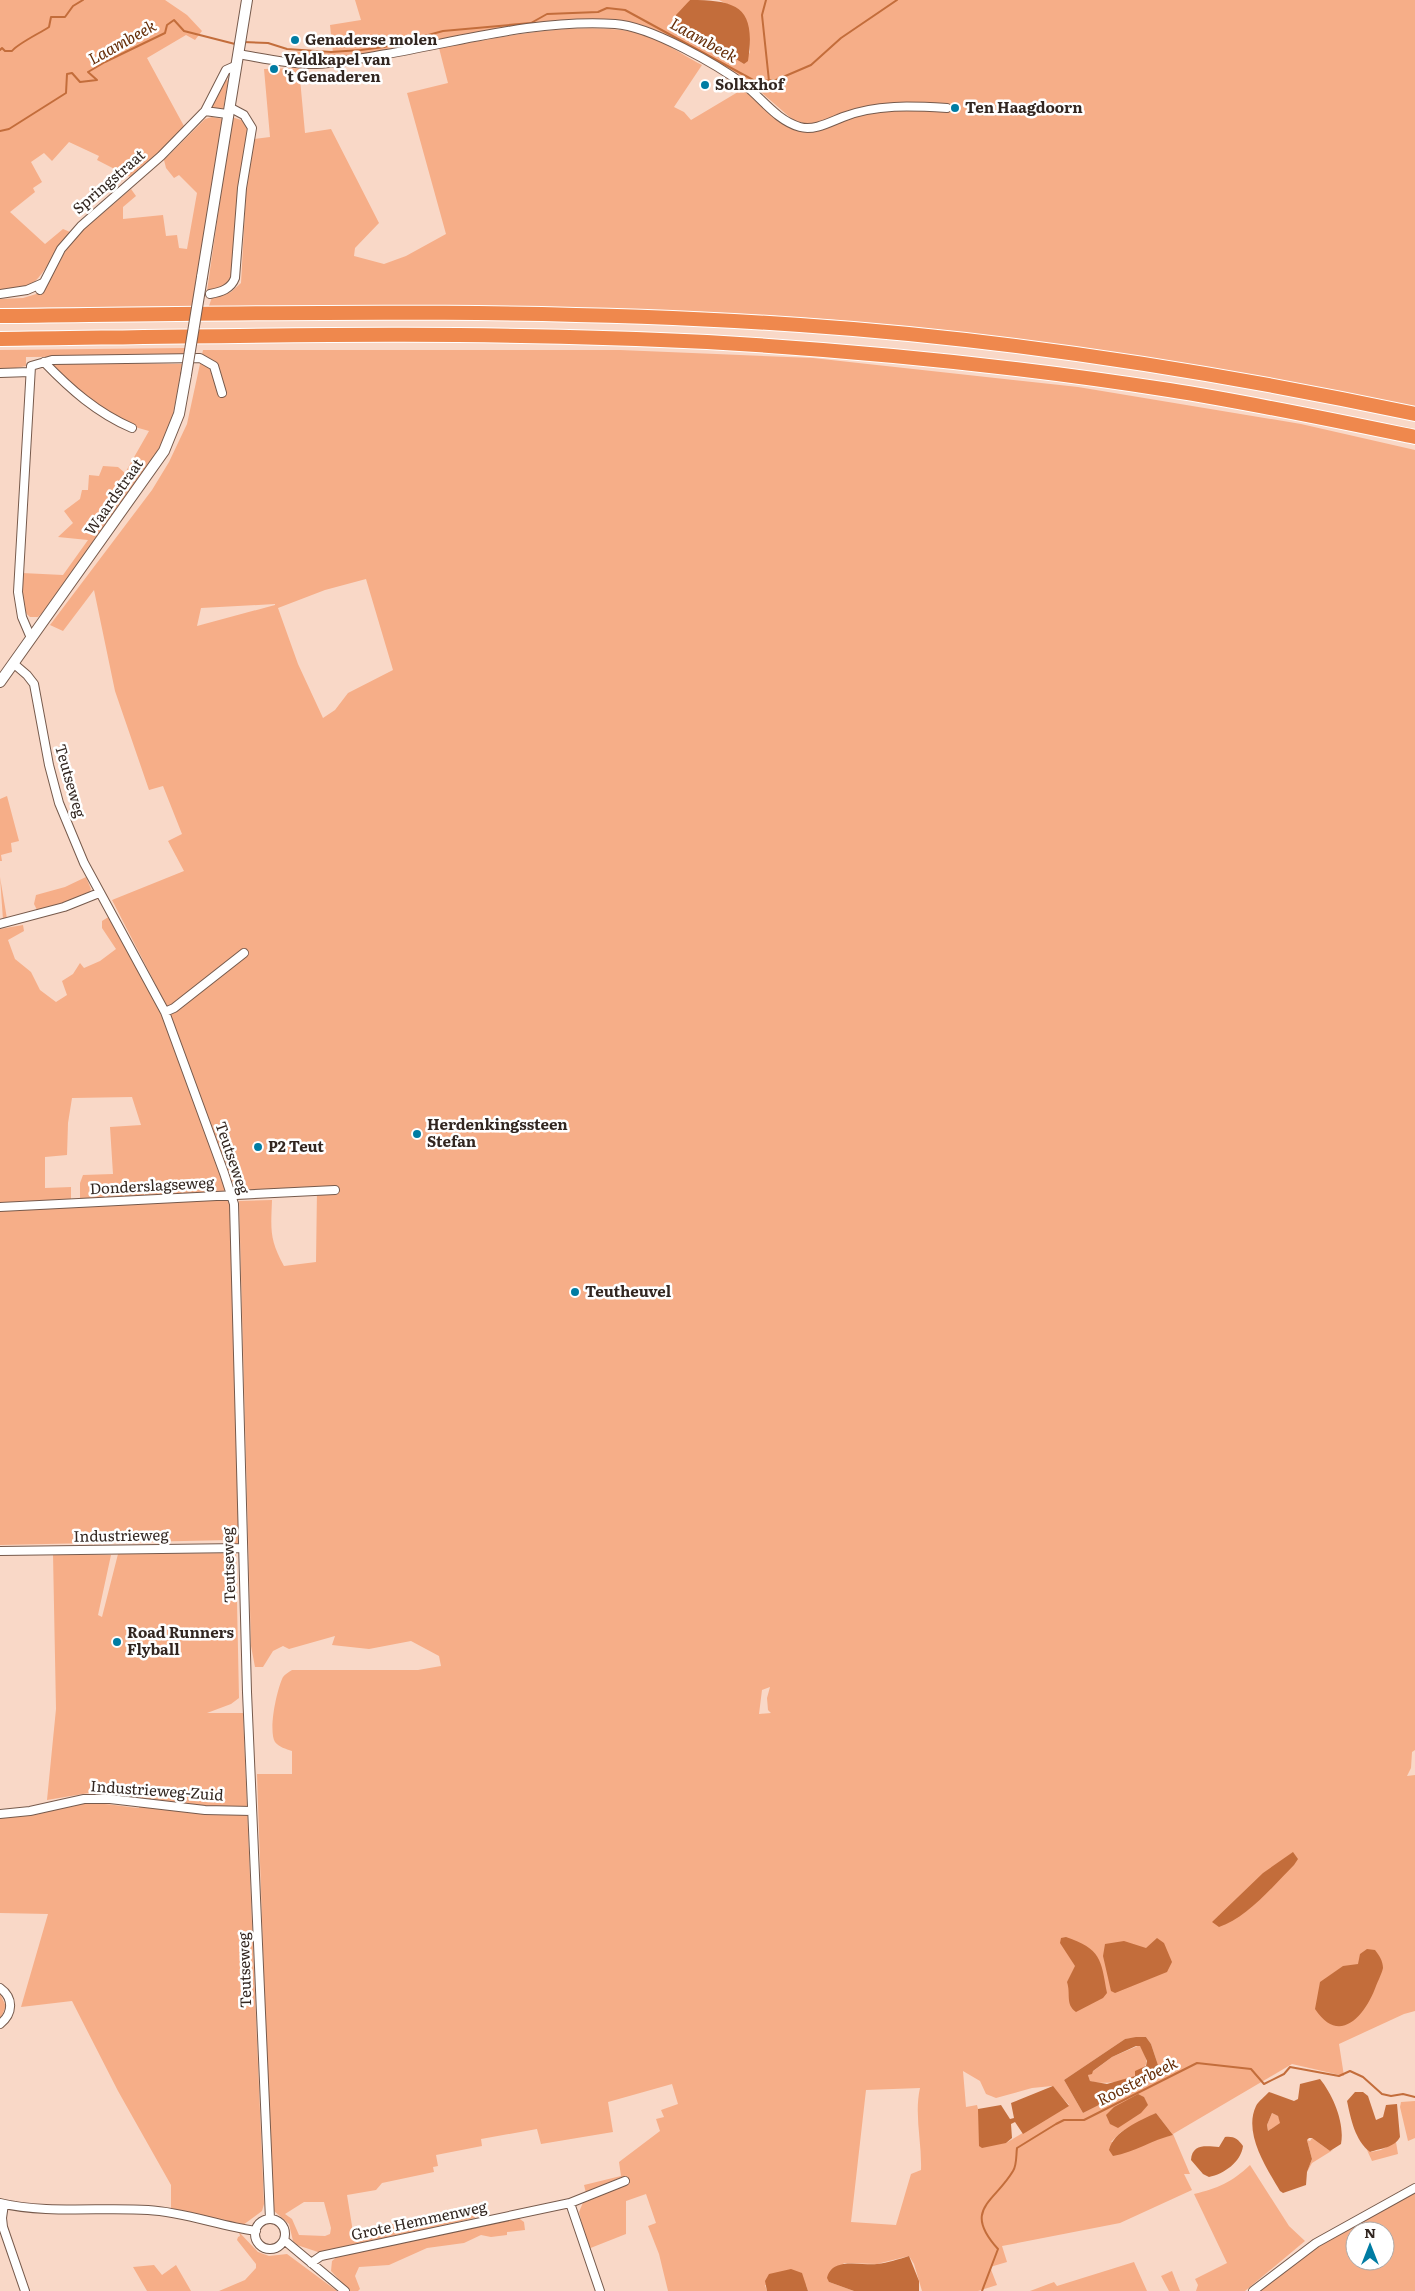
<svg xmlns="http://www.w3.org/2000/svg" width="1415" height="2291" font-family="Literata,serif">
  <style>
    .green { fill: #f6ae88; fill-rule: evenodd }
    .water { fill: #c36d3b; fill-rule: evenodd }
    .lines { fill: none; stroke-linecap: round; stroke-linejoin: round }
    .stream { stroke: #c36d3b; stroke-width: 2 }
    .minor-casing { stroke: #765a4c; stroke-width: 10 }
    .tertiary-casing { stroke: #765a4c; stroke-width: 12 }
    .motorway-casing { stroke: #fff; stroke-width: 16 }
    .minor { stroke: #fff; stroke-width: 8 }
    .tertiary { stroke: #fff; stroke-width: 10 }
    .motorway { stroke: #ef884d; stroke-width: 14 }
    .tertiary-bridge-casing { stroke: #765a4c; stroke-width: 12; stroke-linecap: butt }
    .tertiary-bridge { stroke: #fff; stroke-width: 10 }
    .poi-dot { fill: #007ca3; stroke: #fff; stroke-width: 2 }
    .labels { text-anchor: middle; stroke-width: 5; stroke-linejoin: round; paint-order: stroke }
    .poi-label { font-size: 15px; font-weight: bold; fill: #322620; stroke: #fff; text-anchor: start }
    .street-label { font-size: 15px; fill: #322620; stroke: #fff }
    .water-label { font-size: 16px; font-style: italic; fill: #662d07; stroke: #fff }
  </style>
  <rect width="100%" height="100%" fill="#f9d8c7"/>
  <path class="green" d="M0 0H165L187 15 202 31 195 40 186 35 147 58 185 128 132 178 97 160 99 156 69 142 52 161 44 153 31 162 42 182 33 188 35 192 10 212 45 244 63 229 70 232C58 246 41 282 27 287 19 290 9 290 0 291Z
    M355 0H690L685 7 681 30 696 35 744 64 750 52 749 39 731 6 719 0H1415V407C1245 372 1076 343 904 326 673 303 441 306 209 306L212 297 231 292 241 283 247 173 254 139 270 137 264 69 299 68 305 133 331 129 379 223 355 248 354 256 384 264 406 256 446 234 407 93 448 83 439 48C498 38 569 22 629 31 655 35 679 53 702 65L674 107 684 112 691 120 743 89C766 109 786 136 820 130L817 124 809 125 793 120 747 80 659 32 635 25 580 22 355 57 308 60 287 58 288 51 333 53 330 25 361 20Z
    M226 79 228 81 223 111 213 108 211 105Z
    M212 117 223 119 194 306 0 308V299L23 298 43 292 66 250 83 230 131 189 136 196 123 207V219L163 215 166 236 177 235 179 248 187 249 197 193 179 175 174 178 166 168 164 160 205 119Z
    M232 117 247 122 250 129 231 279 221 288 207 291Z
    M186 348V356L26 357V366L0 371V350Z
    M203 350H620L813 358 1078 387 1301 424 1415 450V1750L1412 1752 1411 1768 1407 1776 1415 1775V2011L1404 2014 1339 2044 1344 2076 1292 2064 1173 2134 1190 2174H1184L1192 2190 1120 2223 1002 2246 1007 2262 990 2267 997 2285 978 2291H922L914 2264 909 2256 877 2264 844 2263 829 2282 854 2291H808L806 2285H765L767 2291H668L659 2254 648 2226 656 2223 646 2194 626 2201V2234L588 2249 579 2212 584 2200 582 2194 586 2193 584 2185 621 2176 619 2162 660 2131 656 2119 664 2117 661 2110 678 2104 672 2084 608 2102 613 2132 541 2144 537 2129 481 2139 482 2146 436 2155 438 2166 433 2167 434 2172 382 2183 376 2190 347 2195 353 2232 472 2208 475 2218 321 2253 297 2245 293 2241 289 2224 274 2211 270 2153 257 1774H292V1751C286 1749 279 1747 275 1742 268 1730 277 1689 283 1677 285 1674 289 1672 292 1670H418L441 1666 439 1656 411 1641 369 1649 332 1645 335 1636 289 1649 283 1646 273 1651 263 1667H255L251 1646 239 1201 272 1200C271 1229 269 1239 284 1266L316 1262 317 1189C289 1191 257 1198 233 1182L164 1001 112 900 184 871 168 841 182 834 163 786 149 790 115 691 94 590 63 631 50 625 152 490 169 462 187 424ZM366 579 393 670 348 693 335 710 323 718 298 664 278 608 325 590ZM275 604V605L197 626 201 608ZM770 1687 767 1698 768 1710 771 1713 759 1714 762 1690ZM1146 2037 1151 2044 1161 2074 1083 2113 1064 2080 1125 2039ZM963 2071 980 2081 986 2094 996 2098 1032 2088 1052 2086 1069 2105 1006 2143 978 2109 977 2105 966 2107ZM920 2088C914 2115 922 2142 921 2170L911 2174 896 2225 851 2222 866 2090ZM1156 2113 1173 2135 1156 2139 1111 2142 1121 2132ZM304 2202H324L331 2228 330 2234 325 2236 299 2235 292 2219 285 2214Z
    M50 363 183 364 171 424 160 451 42 613 38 617H30C18 607 22 587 22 573L63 575 88 540 58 537 73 523 64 511 80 499 82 490H88L89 475 99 476 103 466 118 467 125 473 149 431 135 427 91 404Z
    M7 796 19 841 11 843 12 852 1 855 2 861H0V799Z
    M0 877 7 919 3 920Z
    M86 877 91 889 88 896 38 912 34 904 36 895 65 887Z
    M110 916 160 1011 224 1183V1192L220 1196 232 1195 242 1548 230 1540 0 1545V1211L80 1201V1183L83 1175 113 1174 110 1127 141 1125 132 1097 72 1098 68 1123 67 1155 45 1157V1188L71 1187V1201L0 1203V929L23 925 24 931 8 940 15 959 31 972 40 990 56 1002 67 995 62 981 73 974 80 963 84 968 100 961 116 949 102 928V921Z
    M236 1553 239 1698 231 1704 207 1713H243L264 2204 262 2211 243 2225 171 2208V2185L118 2091 72 2001 21 2007 48 1914 0 1913V1818C28 1816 54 1807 81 1804 102 1802 120 1806 139 1808L140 1795 89 1793 47 1800 56 1709 53 1554 111 1555 98 1615 102 1617 118 1554Z
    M0 1994 6 2006 0 2020Z
    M1140 2045C1142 2050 1148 2059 1146 2064 1141 2081 1104 2086 1090 2081L1088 2075 1112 2057Z
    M1415 2101V2138L1408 2141 1400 2107 1401 2102Z
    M1272 2113 1278 2116 1281 2123 1268 2131 1267 2125Z
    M1312 2138 1330 2151 1333 2150 1312 2163 1307 2172 1312 2159 1307 2140 1310 2141Z
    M1396 2142 1398 2154 1372 2161 1367 2150 1371 2152 1381 2150Z
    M1250 2165 1289 2226 1305 2241 1245 2291H1196L1198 2285 1195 2279 1227 2263 1194 2194C1218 2188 1231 2183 1250 2165Z
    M1415 2193V2291H1259L1318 2245ZM1355 2231H1385V2261H1355Z
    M517 2217 524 2222 525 2230 507 2232V2235L491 2237 481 2235 464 2243 427 2248 389 2265 359 2267 355 2276 360 2289 358 2291H350L331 2271 332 2261 338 2256Z
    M239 2232 258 2252 269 2256 287 2254 337 2291H219L245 2280 256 2268V2264L237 2240 238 2237 240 2236Z
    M1134 2262 1147 2291H1030L1054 2282 1057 2286Z
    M154 2265 162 2275 176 2265 191 2291H147L133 2267Z
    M1172 2271 1180 2291H1169L1161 2276Z"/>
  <path class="water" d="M690 0C739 0 756 8 748 61L744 64 696 35 681 30 674 22 676 15Z
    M1293 1852 1298 1859 1294 1865C1274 1885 1246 1919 1219 1927L1212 1922 1263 1873Z
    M1066 1937C1101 1949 1101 1959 1107 1993L1103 1998 1076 2012C1065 2004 1071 1994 1067 1982L1075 1966 1060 1943 1061 1938Z
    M1157 1938 1164 1943 1172 1962 1167 1972 1115 1993 1111 1991 1103 1956 1105 1944 1124 1941 1146 1948Z
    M1367 1949 1375 1950C1379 1955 1383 1961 1383 1968 1382 1973 1378 1981 1376 1986 1366 2014 1340 2047 1315 2009L1320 1982 1343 1966 1358 1964 1360 1954Z
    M1136 2037H1146L1151 2044 1161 2074 1083 2113 1064 2080 1125 2039ZM1136 2046H1140L1147 2061 1146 2066 1135 2071V2076L1107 2084 1090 2081 1088 2075 1092 2074 1093 2071 1112 2057Z
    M1320 2079C1333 2095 1345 2123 1341 2144L1330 2151 1312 2138H1309L1307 2140 1312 2159 1307 2172 1306 2185 1283 2193 1280 2191C1267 2169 1243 2133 1256 2106 1258 2102 1266 2095 1269 2092L1294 2101 1298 2099 1300 2084ZM1272 2113 1278 2116 1280 2123 1268 2131 1267 2125Z
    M1053 2086 1069 2106 1023 2134 1015 2122 1011 2124 1012 2138 1006 2143 982 2148 979 2146 978 2109 1001 2105 1010 2119 1014 2118 1011 2103Z
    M1355 2092H1363L1368 2096 1376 2120 1383 2117 1386 2105 1397 2104 1400 2137C1394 2148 1381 2148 1370 2152 1355 2140 1351 2120 1347 2101Z
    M1138 2094 1144 2097 1148 2105 1141 2113 1118 2128 1110 2124 1106 2115 1114 2107Z
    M1156 2113 1173 2135C1152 2140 1135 2152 1113 2156L1109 2150C1114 2131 1139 2121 1156 2113Z
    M1225 2137C1234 2136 1238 2139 1243 2146 1241 2162 1224 2174 1209 2177L1203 2174 1191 2160C1192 2143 1207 2146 1219 2147Z
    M909 2256 919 2281V2291H854L829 2282 827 2278C832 2256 862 2266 877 2264 888 2263 899 2259 909 2256Z
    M791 2269 802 2273 808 2291H767L765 2281 769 2274Z"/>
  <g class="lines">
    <path class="stream" d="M766 0 762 15 769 81
      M243 42 268 43 287 49 331 52 361 50 384 47 443 31 531 23 547 14 598 12 607 8 625 10 755 81 776 80 811 65 841 38 897 0
      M0 50 2 48 5 51H12C17 44 40 33 49 27L51 17H65L73 6 83 0
      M0 131 9 129 66 93 67 74 72 73 80 82 97 80 88 72 105 62 165 33 167 25 174 20 184 31 235 44
      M982 2291 998 2249C962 2209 994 2203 1013 2171 1017 2165 1016 2155 1017 2148L1056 2124 1064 2120H1084L1197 2063 1251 2069 1264 2084 1284 2074 1290 2067 1339 2076 1350 2071 1363 2077 1382 2094 1391 2096 1403 2094 1415 2097"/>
    <defs>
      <path id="minor" d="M238 54C262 58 287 64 312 64 337 64 362 58 387 54 461 41 538 19 615 24 650 26 718 65 746 86 763 100 778 121 800 127 814 131 830 122 843 117 876 104 912 106 947 108
        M205 111 226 70 235 66
        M40 290 61 249 81 226 161 156 205 111 227 114
        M0 294 27 290 43 283
        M210 294C221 292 231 289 235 278L242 188 252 128 244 115 229 107
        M44 362C70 389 97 413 132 428
        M0 373 30 372
        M31 638 22 617 18 592 31 366 52 360 200 358 214 366 222 393
        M13 663 27 675 34 684 49 765 59 803 84 863 165 1012 224 1173 234 1204 247 1692 270 2219
        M0 924 64 907 99 893
        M165 1012 174 1008 244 953
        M0 1207 335 1190
        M0 1551 242 1548
        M0 1814 30 1811 84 1799H110L205 1810 252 1811
        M0 1988C14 1998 13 2014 0 2024
        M0 2203C44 2214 102 2207 148 2210 185 2212 219 2226 256 2231
        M570 2203 600 2291
        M4 2204 2 2218 3 2227 25 2291
        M255 2234a15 15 0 1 1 30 0a15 15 0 1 1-30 0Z
        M284 2240 345 2291
        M311 2263 321 2256 335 2253 570 2203 625 2181
        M1253 2291 1316 2243 1415 2188"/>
      <path id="tertiary" d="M202 277 247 0
        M0 682 164 451 179 414 186 375"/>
      <path id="motorway" d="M0 316C267 313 534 307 800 325 1007 339 1212 371 1415 414
        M0 339C236 336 472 330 707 342 862 351 1016 366 1169 390 1252 403 1333 420 1415 437"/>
    </defs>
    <use href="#minor" class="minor-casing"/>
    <use href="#tertiary" class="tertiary-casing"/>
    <use href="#motorway" class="motorway-casing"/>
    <use href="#minor" class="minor"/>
    <use href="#tertiary" class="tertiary"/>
    <use href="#motorway" class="motorway"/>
    <defs>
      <path id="tertiary-bridge" d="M186 375 202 277"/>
    </defs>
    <use href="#tertiary-bridge" class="tertiary-bridge-casing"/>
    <use href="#tertiary-bridge" class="tertiary-bridge"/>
  </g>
  <g class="poi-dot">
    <circle cx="295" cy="40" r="5"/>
    <circle cx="274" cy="69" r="5"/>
    <circle cx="705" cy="85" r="5"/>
    <circle cx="955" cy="108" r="5"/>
    <circle cx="417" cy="1134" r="5"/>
    <circle cx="258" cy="1147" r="5"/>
    <circle cx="575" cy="1292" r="5"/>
    <circle cx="117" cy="1642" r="5"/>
  </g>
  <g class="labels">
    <g class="poi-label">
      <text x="305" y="45">Genaderse molen</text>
      <text x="284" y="65">Veldkapel van<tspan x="284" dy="17">'t Genaderen</tspan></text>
      <text x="715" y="90">Solkxhof</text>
      <text x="965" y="113">Ten Haagdoorn</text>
      <text x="427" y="1130">Herdenkingssteen<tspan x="427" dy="17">Stefan</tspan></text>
      <text x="268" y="1152">P2 Teut</text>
      <text x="585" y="1297">Teutheuvel</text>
      <text x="127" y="1638">Road Runners<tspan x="127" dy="17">Flyball</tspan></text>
    </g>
    <g class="street-label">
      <text transform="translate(109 182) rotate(-41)" y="5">Springstraat</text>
      <text transform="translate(114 497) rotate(-55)" y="5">Waardstraat</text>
      <text transform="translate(70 781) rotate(74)" y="5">Teutseweg</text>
      <text transform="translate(232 1158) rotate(71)" y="5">Teutseweg</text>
      <text transform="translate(152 1186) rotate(-3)" y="5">Donderslagseweg</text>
      <text transform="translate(121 1536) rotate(-1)" y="5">Industrieweg</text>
      <text transform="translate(229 1565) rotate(-92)" y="5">Teutseweg</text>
      <text transform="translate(157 1791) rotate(4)" y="5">Industrieweg-Zuid</text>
      <text transform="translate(245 1970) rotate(-92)" y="5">Teutseweg</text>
      <text transform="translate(419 2221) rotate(-12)" y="5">Grote Hemmenweg</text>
    </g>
    <g class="water-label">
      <text transform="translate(704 40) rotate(29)" y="6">Laambeek</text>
      <text transform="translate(122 42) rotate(-29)" y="6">Laambeek</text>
      <text transform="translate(1137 2081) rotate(-27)" y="6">Roosterbeek</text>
    </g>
  </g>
  <g transform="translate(1370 2246)"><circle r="24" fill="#ffffff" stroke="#ada8a6"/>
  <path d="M0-4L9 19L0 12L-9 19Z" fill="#007ca3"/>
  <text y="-8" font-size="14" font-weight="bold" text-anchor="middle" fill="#322620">N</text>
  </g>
</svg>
